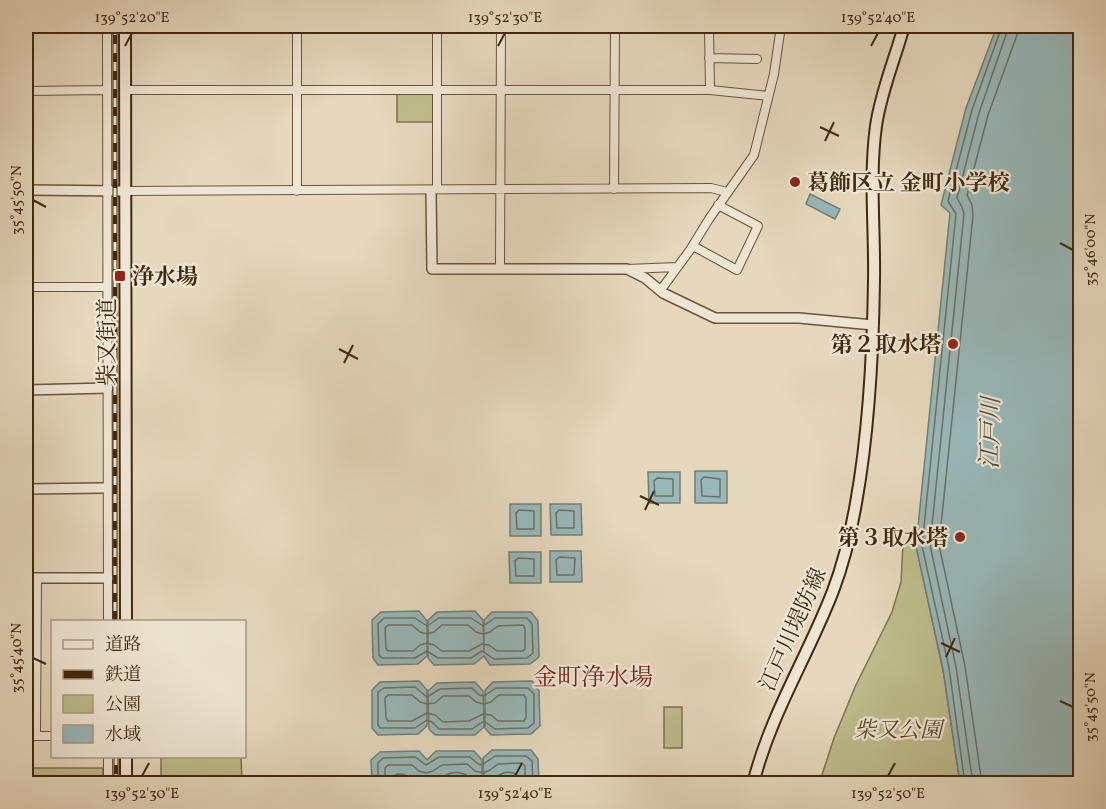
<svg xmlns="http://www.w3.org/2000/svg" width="1106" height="809" font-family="Vollkorn,'Noto Serif JP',serif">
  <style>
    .green { fill: #bdbc8c; stroke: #80724c; stroke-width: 1.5 }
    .water { fill: #98b8b9; stroke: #767e73; stroke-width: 1.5 }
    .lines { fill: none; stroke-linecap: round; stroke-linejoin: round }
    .shore { stroke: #6e7062; stroke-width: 1.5 }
    .minor-casing { stroke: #6c5438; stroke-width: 10 }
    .tertiary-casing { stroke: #6c5438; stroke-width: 12 }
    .secondary-casing { stroke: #43280b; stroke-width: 14 }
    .minor { stroke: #eee6d4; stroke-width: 8 }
    .tertiary { stroke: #eee6d4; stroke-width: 9 }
    .secondary { stroke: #eee6d4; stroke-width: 10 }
    .rail-casing { stroke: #43280b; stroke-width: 5 }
    .rail { stroke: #eee6d4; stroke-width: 3; stroke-dasharray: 9; stroke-linecap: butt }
    .ticks { fill: none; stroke: #43280b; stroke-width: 2 }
    .poi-dot { fill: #8f2418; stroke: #eee6d4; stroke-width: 2 }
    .labels { text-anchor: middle; stroke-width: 4.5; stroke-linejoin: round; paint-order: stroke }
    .poi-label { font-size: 22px; font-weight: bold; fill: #43280b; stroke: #eee6d4; text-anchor: start }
    .street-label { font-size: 22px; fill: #43280b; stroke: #eee6d4 }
    .park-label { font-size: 22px; font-style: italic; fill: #5b4625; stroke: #eee6d4 }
    .water-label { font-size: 24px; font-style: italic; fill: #584c36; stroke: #eee6d4 }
    .neighbourhood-label { font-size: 24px; fill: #7a1f14; stroke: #eee6d4 }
    .neatline { fill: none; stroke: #43280b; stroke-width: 2 }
    .ticks-label { font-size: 15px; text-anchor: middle; fill: #43280b }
  </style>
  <rect width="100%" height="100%" fill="#e5d8bd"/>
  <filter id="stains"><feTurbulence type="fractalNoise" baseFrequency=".00333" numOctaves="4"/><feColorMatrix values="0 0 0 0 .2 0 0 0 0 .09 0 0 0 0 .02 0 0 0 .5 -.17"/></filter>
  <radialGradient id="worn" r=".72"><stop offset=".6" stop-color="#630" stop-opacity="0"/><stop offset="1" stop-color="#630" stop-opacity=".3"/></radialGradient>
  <path class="green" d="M397 94H435V122H397Z
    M903 545 916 546 943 670 960 783 819 784 834 738 855 687 892 612 901 582Z
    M26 586 33 593V724L26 730Z
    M664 707H682V748H664Z
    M161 757H241L242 783H161Z
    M33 768H103V783H33Z"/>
  <path class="water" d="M997 26H1080V783H960L943 669 916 546 950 213 941 205 966 108Z
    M810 194 840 209 835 219 806 204Z
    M695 471H727V503H695Z
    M648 472H680V503H649Z
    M510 504H541V536H510Z
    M550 504H581L582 535H551Z
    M550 551H581L582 582H550Z
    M509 552H541V583H510Z
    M419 611 427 621V656L418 664 378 665 373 658 372 620 381 612Z
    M475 611 483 620 484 652V620L492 612H531L538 621 539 657 530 664 490 665 484 656 474 664 434 665 428 658V620L437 612Z
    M419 681 427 690V726L418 734 378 735 372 728V690L380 682Z
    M532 681 539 691 540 726 531 734 491 735 485 728V690L493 682Z
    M475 682 483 691 484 727 475 735H435L429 729 428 691 437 683Z
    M492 750H531L538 759 539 783H484L483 758Z
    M419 751 427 760 436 751H474L482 760V783H372L371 760 380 752Z"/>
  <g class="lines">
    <path class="shore" d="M704 477 720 479V497L702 496 701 480Z
      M657 478 673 479V496H655L654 481Z
      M519 510 534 511V529H517L516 513Z
      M559 510 574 511V528H557L556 513Z
      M559 557 575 558 574 575H557L556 560Z
      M518 558 534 559V576H516L515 561Z
      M384 618H415L427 626 439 618H471L483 626 495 618H527L532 624 533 653 527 658 494 659 482 651 471 658H438L427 651 415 658H382L379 655 378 624Z
      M388 625H412L420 632 427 634 434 632 442 625H468L476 632 483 634 490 632 498 626 523 625 525 628V649L523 651H497L489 645 482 644 469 651H442L434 645 427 643 420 645 413 651H388L386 648 385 628Z
      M415 687 427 697 440 689 472 688 479 695 484 696 496 688H528L534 694V723L528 728 495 729 484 721 472 729H439L432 722 427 720 415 728H380L378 725V692L384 688Z
      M388 695H412L420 702 427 704 435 703 443 696H469L476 702 484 704 491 702 499 695H524L526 698V718L524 721H498L491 715 483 714 469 721 443 722 435 715 427 713 412 721H388L386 718 385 698Z
      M378 784V763L383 758 415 757 426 765 439 757H470L478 764 482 765 495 756H526L532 761 533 784
      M385 784V768L388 765H412L419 771 426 773 433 771 442 765 467 764 475 771 483 773 490 770 498 764 522 763 525 766V784
      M394 784V776L397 774C412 774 415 783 428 782 440 781 450 768 464 774 471 777 473 781 481 782 495 782 502 767 516 774V784
      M965 784 949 668 922 546 956 214 948 201 972 110 1002 26
      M973 784 956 667 930 545 964 214 962 207 957 198 979 113 1009 26
      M982 784 965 666 939 545 973 216 972 205 967 195 988 115 1017 35 1018 26"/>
    <defs>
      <path id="minor" d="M107 26 108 622
        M297 26V191
        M437 26V189
        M709 26 710 90
        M709 58 757 59
        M125 90H710L768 96
        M26 91 107 90
        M614 189 615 26
        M125 191 711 188 727 192
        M693 246 737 270 758 226 718 205
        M500 268 501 26
        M627 269 677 267
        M26 287H107
        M660 291 690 250 709 219 754 155 774 74 781 26
        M26 389V578
        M28 736V784
        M33 736H52
        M36 736 37 578
        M108 756V784"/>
      <path id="tertiary" d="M26 190 125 191
        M431 191 432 269H627L645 278 663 293 715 318H799L873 325
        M26 390 108 388
        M26 489 103 488
        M26 578H108"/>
      <path id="secondary" d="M125 26 126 622
        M126 756V784
        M753 784C770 715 808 656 833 591 844 562 851 532 856 503 869 431 873 353 874 281 875 229 869 177 876 126 881 91 895 59 904 26"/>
    </defs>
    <use href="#minor" class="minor-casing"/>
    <use href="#tertiary" class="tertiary-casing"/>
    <use href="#secondary" class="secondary-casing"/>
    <use href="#minor" class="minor"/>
    <use href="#tertiary" class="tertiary"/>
    <use href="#secondary" class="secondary"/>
    <defs>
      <path id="rail" d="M115 26V622
        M116 756V784"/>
    </defs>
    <use href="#rail" class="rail-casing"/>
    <use href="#rail" class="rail"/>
  </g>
  <path class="ticks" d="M125 46 132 33M498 46 505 33M871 46 878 33M820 127 839 136M825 141 834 122M33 200 46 207M1060 243 1073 250M339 349 358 359M344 363 353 345M640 496 659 505M645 510 654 491M941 643 960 652M946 657 955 638M33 658 46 664M1060 701 1073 707M142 776 149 763M515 776 522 763M888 776 895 763"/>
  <g class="poi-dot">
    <circle cx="795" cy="182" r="6"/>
    <rect x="114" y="270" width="12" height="12" rx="3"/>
    <circle cx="953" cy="344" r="6"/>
    <circle cx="960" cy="537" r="6"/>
  </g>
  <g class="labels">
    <g class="poi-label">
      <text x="807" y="190">葛飾区立 金町小学校</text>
      <text x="132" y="284">浄水場</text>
      <text x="941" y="352" text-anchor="end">第２取水塔</text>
      <text x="948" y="545" text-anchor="end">第３取水塔</text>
    </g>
    <g class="street-label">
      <text transform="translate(106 342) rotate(-90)" y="8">柴又街道</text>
      <text transform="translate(792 629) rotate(-66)" y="8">江戸川堤防線</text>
    </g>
    <g class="park-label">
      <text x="898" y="737">柴又公園</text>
    </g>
    <g class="water-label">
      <text transform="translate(990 433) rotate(-89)" y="8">江戸川</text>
    </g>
    <g class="neighbourhood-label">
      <text x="593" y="685">金町浄水場</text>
    </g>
  </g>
  <rect width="1106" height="809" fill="none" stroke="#e5d8bd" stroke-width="66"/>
  <rect x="51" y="620" width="195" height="138" fill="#eee6d4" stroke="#aa9a84" stroke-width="1.5"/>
  <rect x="63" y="640" width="30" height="9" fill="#eee6d4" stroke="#aa9a84" stroke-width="1.5"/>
  <text x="105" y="650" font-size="18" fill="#43280b">道路</text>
  <rect x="63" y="670" width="30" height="9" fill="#43280b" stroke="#aa9a84" stroke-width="1.5"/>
  <text x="105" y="680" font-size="18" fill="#43280b">鉄道</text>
  <rect x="63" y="695" width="30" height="18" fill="#bdbc8c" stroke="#aa9a84" stroke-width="1.5"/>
  <text x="105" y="710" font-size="18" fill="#43280b">公園</text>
  <rect x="63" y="725" width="30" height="18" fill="#98b8b9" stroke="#aa9a84" stroke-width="1.5"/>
  <text x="105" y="740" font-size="18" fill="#43280b">水域</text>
  <rect x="33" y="33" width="1040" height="743" class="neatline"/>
  <g class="ticks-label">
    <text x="132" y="22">139°52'20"E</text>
    <text x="505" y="22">139°52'30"E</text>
    <text x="878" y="22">139°52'40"E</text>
    <text transform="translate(16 200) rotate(-90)" y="5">35°45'50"N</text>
    <text transform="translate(1090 250) rotate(-90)" y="5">35°46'00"N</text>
    <text transform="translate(16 658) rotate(-90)" y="5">35°45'40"N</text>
    <text transform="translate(1090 707) rotate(-90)" y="5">35°45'50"N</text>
    <text x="142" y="798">139°52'30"E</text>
    <text x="515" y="798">139°52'40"E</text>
    <text x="888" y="798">139°52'50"E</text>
  </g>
  <rect width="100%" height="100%" filter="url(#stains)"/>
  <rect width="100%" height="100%" fill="url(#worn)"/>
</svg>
